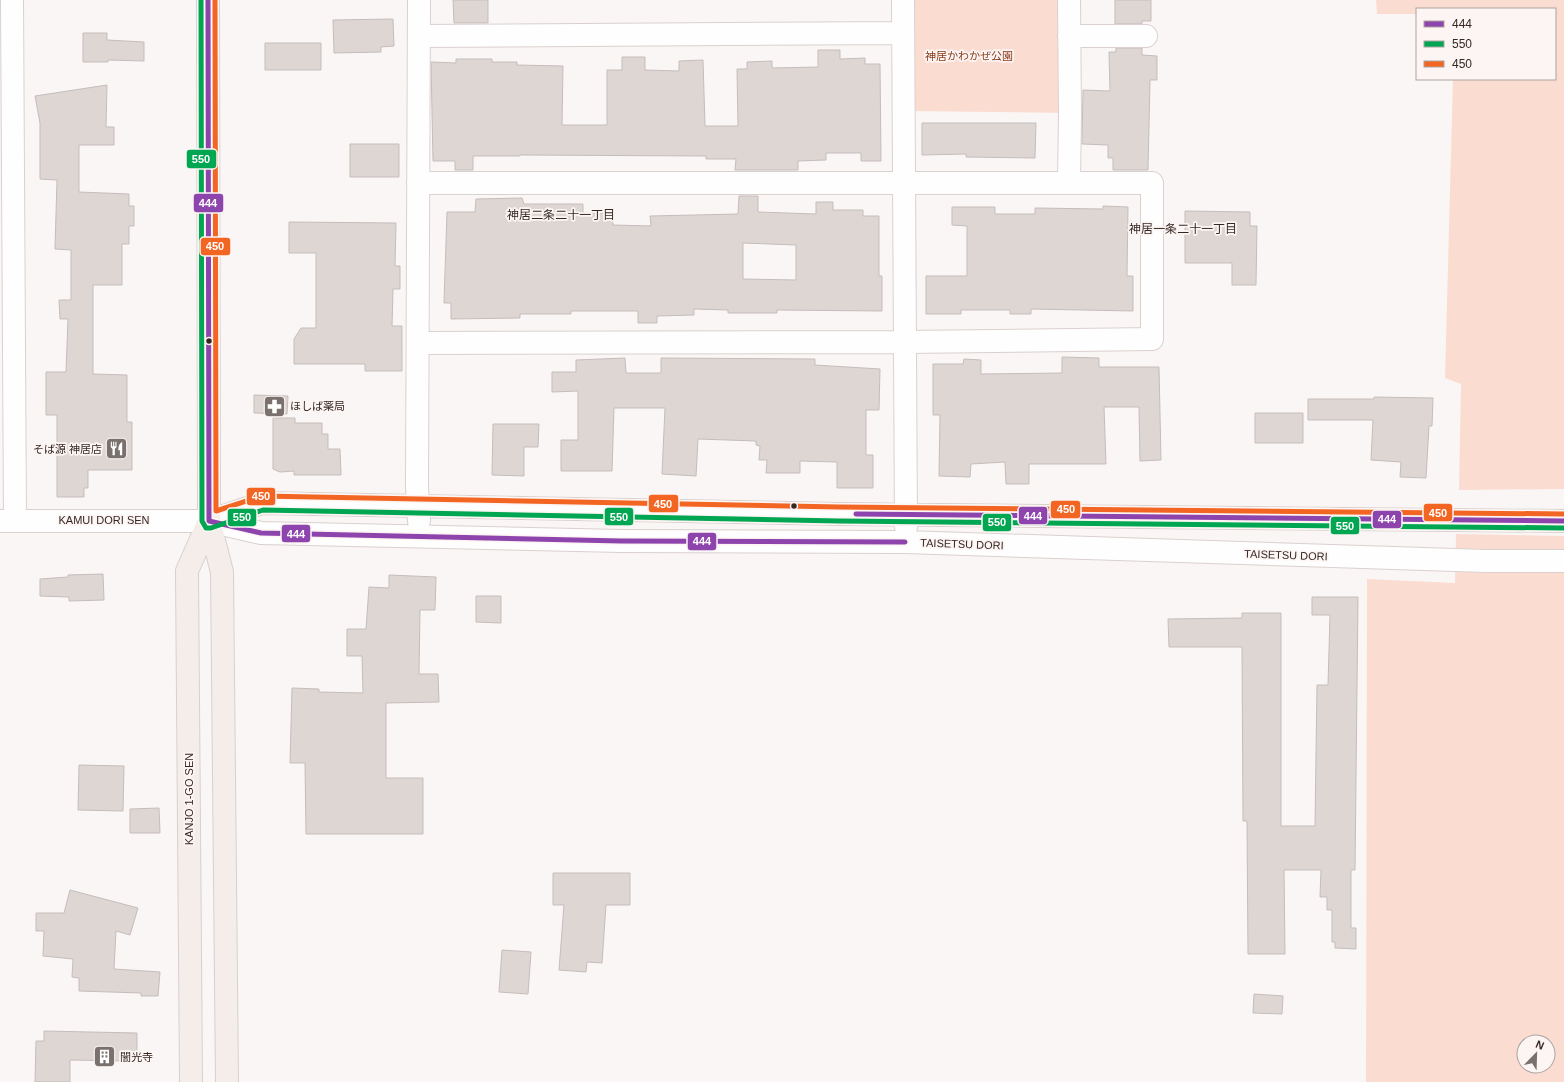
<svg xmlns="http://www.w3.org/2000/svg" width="1564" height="1082" font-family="Helvetica,'Noto Sans JP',sans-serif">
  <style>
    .green { fill: #fbdcd1; fill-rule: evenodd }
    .building { fill: #ded6d3; stroke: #c5bdbb; fill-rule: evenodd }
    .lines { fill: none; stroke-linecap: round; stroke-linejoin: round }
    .minor-casing { stroke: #dad1cf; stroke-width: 24 }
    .major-casing { stroke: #d5d1cf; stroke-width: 24 }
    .minor { stroke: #fefefe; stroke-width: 22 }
    .major { stroke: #f5edea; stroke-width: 22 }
    .bus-1-casing { stroke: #fcf5f3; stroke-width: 8 }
    .bus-2-casing { stroke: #fcf5f3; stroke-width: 8 }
    .bus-3-casing { stroke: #fcf5f3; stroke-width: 8 }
    .bus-1 { stroke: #8e44ad; stroke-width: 5 }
    .bus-2 { stroke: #00a651; stroke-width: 5 }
    .bus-3 { stroke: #f26522; stroke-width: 5 }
    .bus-dot { fill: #352824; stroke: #fcf5f3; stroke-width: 1.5 }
    .labels { text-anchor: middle; stroke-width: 3.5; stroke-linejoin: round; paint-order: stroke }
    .park-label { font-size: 11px; fill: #893b1b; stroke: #fcf5f3 }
    .poi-label { font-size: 11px; fill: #352824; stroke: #fcf5f3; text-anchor: start }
    .street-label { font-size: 11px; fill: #352824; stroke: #fcf5f3 }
    .neighbourhood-label { font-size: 12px; fill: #352824; stroke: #fcf5f3 }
    .line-badge { stroke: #fcf5f3; stroke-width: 1.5 }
    .badge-label { font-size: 11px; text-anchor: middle; font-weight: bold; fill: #fff }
  </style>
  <rect width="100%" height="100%" fill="#faf6f5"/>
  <path class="green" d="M903 0H1069L1070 113 904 111Z
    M1376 0H1564V489L1459 490 1461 384 1445 378 1453 79H1555V9H1417V14H1377Z
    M1456 534 1564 536V1082H1366L1367 579 1455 583ZM1524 1042H1548V1066H1524Z"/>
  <path class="building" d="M453 0H488V23H454Z
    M1115 0H1151V21H1142V24H1115Z
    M393 19 394 46 381 47V52L334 53 333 20Z
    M83 33H107V40L144 42V61L108 60V62H83Z
    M265 43H321V70H265Z
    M1116 48H1142V55L1157 56V80H1150L1148 170H1113V158H1108V145L1082 144 1083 90 1110 91 1109 52H1116Z
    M818 50H840V59L865 58V64H880L881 161H861V153H826V160L798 161V170H735L736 159H706V156L520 155V156H473V170H455V161H433L431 62 456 63V59H492V62H517V65L563 66 562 125H607V70H622V57H645V70L679 71V61L703 60 705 126H738L737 69H747V62L772 61V68L818 67Z
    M107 85 106 127H114V145H79V192L129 194V206H134V226H129V244H122V285H93V374L127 375V422H132V470H88V488H84V497H57V415H46V372H66L68 319H60L59 300H71V250L55 249 57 180 40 179V123L35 96Z
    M922 123H1036L1035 158 966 157V154L922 155Z
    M350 144H399V177H350Z
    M739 196H758V212L816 214V202H833V210H863V216H879V276H882V311L777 310V313H728V310L694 309V315L657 316V323H638V311H571V314H520V318L451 319V303H444L447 212H475L476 199 522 198 524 204H583V213H612L613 225 651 226 650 216 738 214ZM743 243 796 245V280L743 279Z
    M1103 206 1128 207 1127 276H1133V311L1031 309V314H1010V310H961V314H926V276H967V226L952 225V207H995V214H1035V208L1103 209Z
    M1185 211 1250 212V226H1257L1256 285H1232V263H1185Z
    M289 222 396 223 395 266H400V289H393L392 326H402V371H365V364H294V339L301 328H316V253H289Z
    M1062 357 1099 358V367H1159L1161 460 1140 461 1139 407H1104L1106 464H1029V484H1006L1005 462 971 464 970 477 939 476 940 415H933V364H963L964 359 981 360V374L1062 373Z
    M625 358 626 373H661V358L815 359V365L880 369 879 410H866V455H873V488H837V462L800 461V473H766L767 460H759L760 446 756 445V441L698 439 696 476 662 474 665 408H614L612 471H561V440H578V391L552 392V372H576V360Z
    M254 395 288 396 287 414 254 413Z
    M1374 397 1433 398 1432 426H1429L1426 478 1400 477 1401 462 1371 460 1373 420H1308V399H1374Z
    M1255 413H1303V443H1255Z
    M273 418H295V423H322V434H328V449H340L341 475H294V471L280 472 273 469Z
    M493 424H539L538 447H524V476L492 475Z
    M103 574 104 600 69 601V597L40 596V579L68 577V575Z
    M389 575 436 577 435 610H420L419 674H438L439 702 386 703V778H423V834H306L305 763H290L292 688 319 689V692L363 693 362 656H347V629H366L369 587 389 588Z
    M476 596H501V623L476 622Z
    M1312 597H1358L1355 870H1351V928H1356V949L1335 948V942H1332V910H1327V897H1320L1321 870H1284L1285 954H1248L1247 821H1243L1242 647H1169L1168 619 1242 618V613H1281V826H1315L1317 685H1328L1330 615H1312Z
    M79 765 124 766 123 811 78 810Z
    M159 808 160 833H130V809Z
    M553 873H630V905H606L602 963 587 962 586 972 559 970 564 905H553Z
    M70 890 138 908 130 935 116 931 114 969 160 972 158 996H141V993L79 991V978L72 977 73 959 43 956 44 931H36V913H64Z
    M502 950 531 952 528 994 499 992Z
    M1254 994 1283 996 1282 1014 1253 1013Z
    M44 1031 137 1033V1053H128V1061L70 1060V1082H35L36 1041H44Z"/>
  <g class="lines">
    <defs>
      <path id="minor" d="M12 0 15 521
        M903 0 906 527
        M419 36 903 33
        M1069 36H1146
        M1069 182 1070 113 1069 0
        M418 183H1152V339L905 342 418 343
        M0 521H209L261 533 621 541 905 542 1486 561H1564
        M209 521 262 503 839 514 1564 521
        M419 521 417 486 419 0"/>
      <path id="major" d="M208 0 209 521 222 572 227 1082
        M191 1082 187 571 209 521"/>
    </defs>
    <use href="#minor" class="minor-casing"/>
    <use href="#major" class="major-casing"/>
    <use href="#minor" class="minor"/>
    <use href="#major" class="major"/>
    <defs>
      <path id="bus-1" d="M208 0 209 521 261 533 621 541 905 542
        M856 514 1564 521"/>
      <path id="bus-2" d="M201 0 202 521 206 528H211L263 510 839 521 1564 528"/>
      <path id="bus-3" d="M215 0 216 511 262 496 839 507 1564 514"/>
    </defs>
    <use href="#bus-1" class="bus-1-casing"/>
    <use href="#bus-2" class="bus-2-casing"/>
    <use href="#bus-3" class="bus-3-casing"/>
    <use href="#bus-1" class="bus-1"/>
    <use href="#bus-2" class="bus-2"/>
    <use href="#bus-3" class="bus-3"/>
  </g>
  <defs>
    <symbol id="pharmacy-square" viewBox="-11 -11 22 22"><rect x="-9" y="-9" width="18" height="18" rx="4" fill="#7a706d" stroke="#fcf5f3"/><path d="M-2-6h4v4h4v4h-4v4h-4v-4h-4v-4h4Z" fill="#fff"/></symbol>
    <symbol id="restaurant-square" viewBox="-11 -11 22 22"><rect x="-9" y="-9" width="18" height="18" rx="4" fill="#7a706d" stroke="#fcf5f3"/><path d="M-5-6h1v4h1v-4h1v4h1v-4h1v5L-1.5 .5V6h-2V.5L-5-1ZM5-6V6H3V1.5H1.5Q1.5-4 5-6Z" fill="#fff"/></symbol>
    <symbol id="building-square" viewBox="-11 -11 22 22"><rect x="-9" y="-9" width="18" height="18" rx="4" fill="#7a706d" stroke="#fcf5f3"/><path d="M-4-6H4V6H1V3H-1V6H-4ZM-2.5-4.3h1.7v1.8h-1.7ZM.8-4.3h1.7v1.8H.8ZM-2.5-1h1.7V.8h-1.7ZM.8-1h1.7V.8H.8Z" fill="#fff"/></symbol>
  </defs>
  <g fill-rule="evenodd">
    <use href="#pharmacy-square" x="262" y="394" width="25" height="25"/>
    <use href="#restaurant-square" x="104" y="436" width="25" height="25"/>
    <use href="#building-square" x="92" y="1044" width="25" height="25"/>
  </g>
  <g class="bus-dot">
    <circle cx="209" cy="341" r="3.5"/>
    <circle cx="794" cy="506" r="3.5"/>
  </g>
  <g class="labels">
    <g class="park-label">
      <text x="969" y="60">神居かわかぜ公園</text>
    </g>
    <g class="poi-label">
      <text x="290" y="410">ほしば薬局</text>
      <text x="102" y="453" text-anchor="end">そば源 神居店</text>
      <text x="120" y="1061">闇光寺</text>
    </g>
    <g class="street-label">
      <text x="104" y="524">KAMUI DORI SEN</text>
      <text transform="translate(962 544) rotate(2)" y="4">TAISETSU DORI</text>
      <text transform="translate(1286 555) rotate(2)" y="4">TAISETSU DORI</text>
      <text transform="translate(189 799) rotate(-90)" y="4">KANJO 1-GO SEN</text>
    </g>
    <g class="neighbourhood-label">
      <text x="561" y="219">神居二条二十一丁目</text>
      <text x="1183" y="233">神居一条二十一丁目</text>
    </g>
  </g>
  <g class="line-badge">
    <rect x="186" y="149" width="31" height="20" rx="4" fill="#00a651"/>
    <rect x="193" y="193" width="31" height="20" rx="4" fill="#8e44ad"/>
    <rect x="200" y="237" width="31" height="19" rx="4" fill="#f26522"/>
    <rect x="246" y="487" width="30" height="19" rx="4" fill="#f26522"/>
    <rect x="648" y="494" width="31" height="19" rx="4" fill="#f26522"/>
    <rect x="1050" y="500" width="31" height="19" rx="4" fill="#f26522"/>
    <rect x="1423" y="503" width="30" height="19" rx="4" fill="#f26522"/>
    <rect x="1018" y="506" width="30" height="19" rx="4" fill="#8e44ad"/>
    <rect x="604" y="507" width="30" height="19" rx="4" fill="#00a651"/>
    <rect x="227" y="508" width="30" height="19" rx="4" fill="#00a651"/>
    <rect x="1372" y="510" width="30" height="19" rx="4" fill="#8e44ad"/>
    <rect x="982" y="513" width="30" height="19" rx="4" fill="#00a651"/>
    <rect x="1330" y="516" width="30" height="19" rx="4" fill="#00a651"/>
    <rect x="281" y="524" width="30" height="19" rx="4" fill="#8e44ad"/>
    <rect x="687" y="532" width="30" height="19" rx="4" fill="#8e44ad"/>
  </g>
  <g class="badge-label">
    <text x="201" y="163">550</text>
    <text x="208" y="207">444</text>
    <text x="215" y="250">450</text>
    <text x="261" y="500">450</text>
    <text x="663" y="508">450</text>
    <text x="1066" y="513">450</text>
    <text x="1438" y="517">450</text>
    <text x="1033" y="520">444</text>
    <text x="619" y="521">550</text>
    <text x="242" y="521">550</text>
    <text x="1387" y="523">444</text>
    <text x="997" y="526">550</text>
    <text x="1345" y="530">550</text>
    <text x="296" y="538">444</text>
    <text x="702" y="545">444</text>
  </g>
  <rect x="1416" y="8" width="140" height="72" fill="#fcf5f3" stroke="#aca3a0"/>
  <rect x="1424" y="21" width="20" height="6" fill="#8e44ad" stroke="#aca3a0"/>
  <text x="1452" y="28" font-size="12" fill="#352824">444</text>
  <rect x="1424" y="41" width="20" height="6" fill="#00a651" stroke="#aca3a0"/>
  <text x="1452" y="48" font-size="12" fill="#352824">550</text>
  <rect x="1424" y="61" width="20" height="6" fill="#f26522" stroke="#aca3a0"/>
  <text x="1452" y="68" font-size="12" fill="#352824">450</text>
  <g transform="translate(1536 1054) rotate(23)"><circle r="19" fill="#fcf5f3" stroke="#aca3a0"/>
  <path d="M0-3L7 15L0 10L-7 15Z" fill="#7a706d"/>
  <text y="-6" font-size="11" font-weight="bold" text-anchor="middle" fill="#352824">N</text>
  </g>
</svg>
